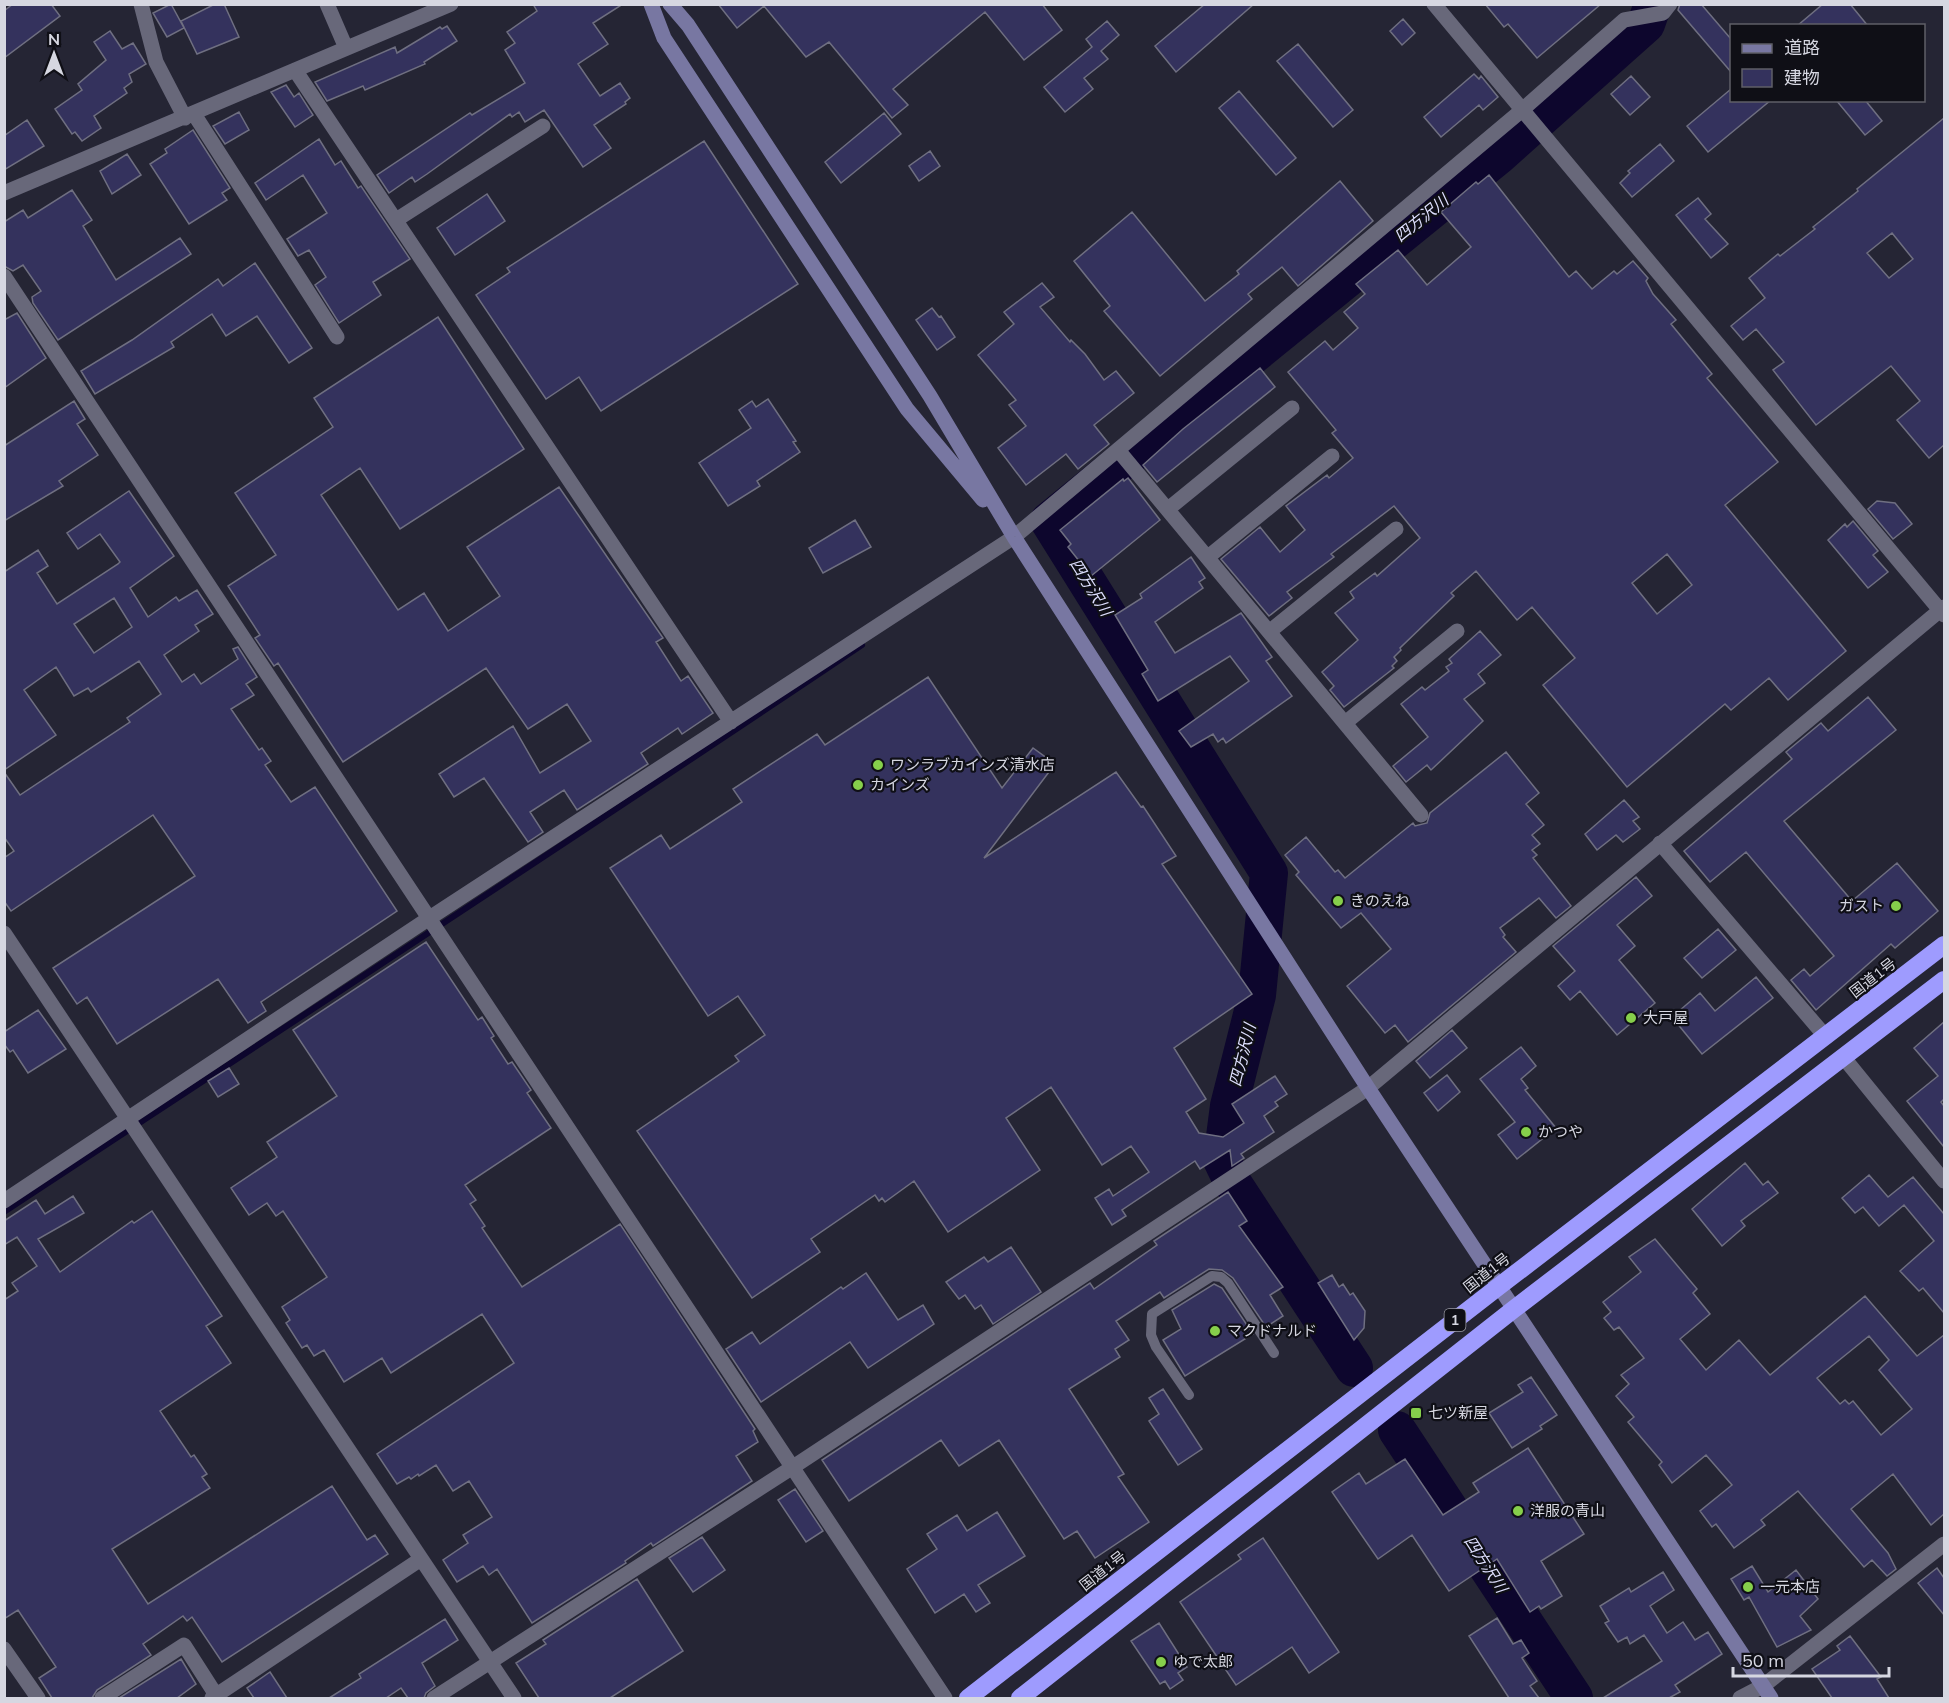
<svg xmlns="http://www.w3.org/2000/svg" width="1949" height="1703" font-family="Mulish,'Noto Sans JP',sans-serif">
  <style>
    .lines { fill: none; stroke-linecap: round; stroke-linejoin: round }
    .stream { stroke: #0d062d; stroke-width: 6 }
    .river { stroke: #0d062d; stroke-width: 38 }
    .building { fill: #34325d; stroke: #6f6f81; stroke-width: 1.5; fill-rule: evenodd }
    .lane { stroke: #68687a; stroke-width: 10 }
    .street { stroke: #68687a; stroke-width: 15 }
    .secondary { stroke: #7877a2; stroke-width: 15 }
    .highway { stroke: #9e9bfe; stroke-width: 18 }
    .poi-dot { fill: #86cf4b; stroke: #0f0f16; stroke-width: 2 }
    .labels { text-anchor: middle; stroke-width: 4.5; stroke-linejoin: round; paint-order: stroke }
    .shield { fill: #0f0f16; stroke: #9a9ba4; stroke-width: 1.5 }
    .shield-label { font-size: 14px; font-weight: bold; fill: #d6d7e1 }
    .poi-label { font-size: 15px; fill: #d6d7e1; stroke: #0f0f16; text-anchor: start }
    .street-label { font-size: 15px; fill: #d6d7e1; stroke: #0f0f16 }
    .water-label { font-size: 16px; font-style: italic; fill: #dedffe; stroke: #0f0f16 }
  </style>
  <rect width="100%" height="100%" fill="#252534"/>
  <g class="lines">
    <path class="stream" d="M4 1212C291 1023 578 836 862 645"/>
    <path class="river" d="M1354 1368 1234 1185 1222 1160 1229 1106 1257 995 1269 873 1049 521 1498 156 1646 24 1653 4
      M1397 1430 1574 1698"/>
  </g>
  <path class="building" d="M13 4H51L60 16 4 58V11Z
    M171 4 184 28 167 37 153 13Z
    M215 4H224L239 37 197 54 181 21Z
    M533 4H623L593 23 608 44 578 64 600 96 620 83 630 98 625 102 626 104 594 125 611 148 583 167 544 110 525 122 519 112 512 117 510 114 427 174 415 182 412 177 389 193 377 175 470 113 472 115 525 83 505 50 515 43 507 32 537 11Z
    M718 4H1042L1062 30 1024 60 985 12 893 89 908 105 892 118 829 42 806 57 764 6 737 28Z
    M1205 4H1254L1176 72 1155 46Z
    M1485 4H1601L1537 58 1508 24 1504 27Z
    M1680 4H1701L1731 39V72L1678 10Z
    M1823 4H1850L1868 26H1797Z
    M1403 19 1415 33 1402 45 1390 31Z
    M1107 21 1119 35 1101 51 1108 59 1084 78 1093 89 1065 112 1044 87 1092 47 1086 39Z
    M447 26 457 41 424 62 425 64 365 90 363 86 327 101 315 82 395 47 397 53 440 27 442 29Z
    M110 31 122 49 133 43 146 64 129 74 132 82 124 88 127 93 94 116 101 128 82 141 75 132 72 134 55 109 82 90 78 84 106 60 94 42Z
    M1298 44 1353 110 1333 127 1277 61Z
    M1474 74 1479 79 1481 76 1498 97 1483 110 1479 105 1441 137 1424 117Z
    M1631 76 1650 97 1630 115 1611 94Z
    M286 85 294 97 299 93 313 115 295 127 271 92Z
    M1731 89V100H1771L1708 152 1687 126Z
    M1239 91 1296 158 1276 175 1219 108Z
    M1836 100H1865L1882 121 1865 135Z
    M239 112 249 130 225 144 213 126Z
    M884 113 901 134 841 183 825 162Z
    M1944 118V445L1929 458 1897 420 1920 401 1891 366 1816 425 1773 370 1784 362 1756 329 1743 340 1731 326 1765 298 1749 278 1778 254 1780 256 1815 229 1813 227 1858 191 1857 189ZM1892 233 1913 259 1889 278 1867 253Z
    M27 120 44 146 4 170V136Z
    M193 130 230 188 222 193 227 200 189 224 150 164 167 153 165 149Z
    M319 139 335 165 341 161 358 188 361 186 410 259 373 282 381 295 339 323 315 285 326 277 309 250 298 256 287 239 327 213 303 175 266 200 255 183Z
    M704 141 798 284 601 411 579 377 546 399 476 295 510 272 507 268Z
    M1660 144 1674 161 1632 197 1620 183 1630 173 1628 171Z
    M930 151 940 166 919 181 909 166Z
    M127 154 141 175 112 194 100 171Z
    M1489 175 1569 277 1576 271 1592 289 1614 271 1617 274 1633 261 1648 278 1646 281 1653 294 1676 320 1671 324 1712 374 1707 378 1778 462 1725 505 1846 651 1788 700 1769 678 1731 710 1725 704 1627 787 1543 685 1575 658 1532 607 1517 620 1476 571 1451 593 1454 596 1400 648 1401 650 1394 657 1397 661 1392 666 1394 668 1344 707 1330 690 1334 686 1322 672 1358 640 1335 613 1354 598 1350 592 1375 573 1377 576 1420 538 1394 506 1331 554 1334 557 1287 592 1292 598 1269 616 1221 559 1260 527 1280 552 1305 530 1286 506 1327 475 1329 478 1353 458 1332 433 1336 430 1288 372 1325 341 1333 350 1358 328 1344 312 1365 294 1356 284 1398 250 1427 285 1471 247 1441 212 1476 182 1478 184ZM1667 554 1692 585 1657 614 1632 583Z
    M1340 181 1373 221 1298 286 1282 267 1248 294 1252 299 1160 376 1104 311 1110 306 1074 261 1132 212 1205 301 1239 274 1237 271Z
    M72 190 92 220 83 226 116 280 180 238 191 254 58 340 33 303 32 297 41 291 23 265 13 271 4 266V222L23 210 28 218Z
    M487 194 505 221 455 255 437 228Z
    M1698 198 1711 214 1705 219 1728 244 1711 258 1676 215Z
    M255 263 312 348 289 363 257 316 226 336 212 314 171 342 174 347 95 394 81 371 132 340 218 279 223 286Z
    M1042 283 1054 297 1040 307 1070 342 1071 340 1085 354 1104 380 1116 371 1134 393 1094 425 1109 444 1078 469 1066 454 1026 485 998 448 1026 426 1009 405 1016 400 978 355 1014 324 1004 312Z
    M932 308 939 317 941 316 955 337 937 350 916 320Z
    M17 313 46 358 4 388V320Z
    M438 317 524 449 400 529 360 468 321 495 398 610 424 593 448 631 500 596 467 547 559 487 663 638 656 642 681 681 688 676 713 713 682 734 678 728 641 753 648 764 577 810 564 790 530 812 543 832 528 842 484 778 454 797 439 774 513 726 540 773 591 741 567 704 528 729 486 668 343 762 278 663 274 666 255 638 260 635 228 586 276 555 235 493 333 427 314 398Z
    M1260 368 1275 387 1157 482 1143 465 1183 429Z
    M768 399 796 441 793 442 800 452 757 481 760 486 728 506 699 463 751 428 739 410 752 401 756 407Z
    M74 401 85 419 77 424 98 455 59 481 63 486 4 521V446Z
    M1128 478 1160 520 1091 576 1068 547 1071 544 1060 530 1123 479 1124 481Z
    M129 491 174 556 130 588 148 617 176 597 179 601 197 590 213 614 195 625 199 631 164 655 182 682 194 674 201 684 238 659 233 649 238 647 257 677 246 684 254 695 231 709 259 750 262 748 271 761 265 765 291 802 315 787 397 911 261 1002 266 1011 248 1023 218 979 117 1044 87 997 77 1004 53 968 195 876 153 815 11 911 4 901V858L14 851 4 837V772L20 795 130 722 127 718 161 694 139 661 91 692 88 688 74 696 56 667 24 690 56 735 4 770V572L38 550 48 566 37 573 57 604 118 564 120 562 100 534 78 549 67 533ZM114 598 132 627 94 653 74 624Z
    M1877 501 1895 503 1912 524 1893 539 1868 509Z
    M855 520 871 547 823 573 809 548Z
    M1853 521 1878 551 1873 555 1888 572 1868 588 1828 540 1845 524 1847 527Z
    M1191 557 1205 578 1199 582 1203 588 1155 622 1175 653 1241 613 1272 657 1266 661 1292 696 1226 743 1223 738 1218 742 1213 734 1191 747 1179 731 1249 681 1230 656 1158 701 1142 674 1148 670 1115 615 1142 598 1140 594Z
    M1480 631 1501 655 1478 674 1485 683 1464 699 1483 721 1431 770 1427 765 1406 782 1393 766 1428 737 1401 704 1422 687 1425 690 1449 671 1446 667 1452 663 1449 659Z
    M928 677 1002 788 1033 748 1055 764 984 858 1116 772 1141 807 1143 806 1176 856 1162 864 1252 994 1174 1048 1206 1099 1186 1112 1199 1133 1223 1137 1244 1123 1232 1104 1275 1076 1287 1094 1275 1102 1278 1106 1264 1116 1274 1132 1241 1154 1244 1158 1232 1166 1230 1150 1200 1169 1195 1161 1122 1210 1126 1216 1112 1225 1095 1198 1109 1189 1113 1196 1149 1172 1131 1146 1102 1165 1051 1087 1006 1118 1040 1170 948 1232 914 1181 885 1202 882 1198 879 1201 875 1195 811 1239 820 1252 752 1298 637 1131 739 1061 735 1056 765 1035 738 996 708 1016 610 868 661 835 670 849 742 802 733 789 817 734 825 745Z
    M1868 697 1896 730 1784 821 1852 901 1897 863 1938 911 1895 948 1891 944 1816 1010 1791 980 1804 969 1810 976 1834 956 1818 937 1746 852 1710 882 1684 851 1792 759 1786 752 1821 723 1828 731Z
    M1506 752 1539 793 1526 804 1544 825 1532 835 1540 844 1532 850 1537 855 1533 858 1571 906 1556 918 1539 898 1500 928 1505 935 1503 937 1516 952 1408 1042 1395 1025 1385 1033 1347 986 1391 949 1361 913 1341 928 1296 875 1299 872 1285 855 1306 837 1335 872 1338 870 1345 878 1413 823 1415 826 1427 823 1430 813Z
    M1624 800 1639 817 1633 821 1640 829 1623 842 1616 835 1597 850 1585 834Z
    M1636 877 1652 896 1617 925 1635 946 1619 960 1655 1003 1617 1035 1580 991 1570 1000 1558 986 1575 971 1553 946Z
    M1718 929 1736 950 1702 978 1684 958Z
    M426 942 478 1020 482 1017 494 1036 491 1038 508 1064 512 1062 531 1090 527 1093 551 1128 465 1185 476 1200 470 1204 485 1226 482 1228 522 1287 620 1224 755 1429 753 1431 758 1442 736 1456 752 1481 653 1546 651 1543 625 1561 626 1563 532 1623 497 1569 489 1575 483 1566 457 1582 443 1560 468 1543 463 1535 492 1517 469 1481 453 1491 436 1465 419 1476 418 1474 411 1479 409 1477 397 1484 377 1454 514 1363 482 1314 391 1373 382 1358 344 1382 324 1350 314 1356 307 1345 302 1348 286 1323 290 1320 282 1307 327 1277 283 1211 276 1216 267 1203 249 1215 231 1188 277 1157 267 1142 337 1096 293 1030Z
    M1756 977 1773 998 1702 1054 1672 1017 1700 993 1715 1011Z
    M38 1010 66 1049 28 1073 13 1050 10 1052 4 1044V1032Z
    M1944 1022V1099L1941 1102 1944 1106V1147L1907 1101 1938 1076 1914 1048Z
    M1452 1030 1467 1048 1430 1078 1416 1061Z
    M1521 1047 1536 1066 1521 1079 1528 1088 1525 1090 1556 1128 1517 1159 1498 1135 1515 1122 1480 1079Z
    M229 1068 239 1084 218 1097 208 1081Z
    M1447 1075 1460 1092 1438 1111 1424 1093Z
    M1745 1163 1763 1185 1768 1181 1778 1193 1741 1221 1745 1226 1722 1246 1692 1209Z
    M1869 1175 1888 1197 1913 1177 1944 1214V1313L1923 1288 1919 1291 1900 1271 1934 1241 1904 1205 1879 1226 1863 1207 1855 1213 1842 1198Z
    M1228 1192 1247 1221 1239 1226 1283 1287 1270 1295 1283 1316 1266 1327 1233 1278 1222 1270 1209 1269 1164 1298 1160 1292 1116 1321 1129 1340 1115 1349 1120 1357 1069 1389 1124 1474 1118 1477 1149 1522 1095 1558 1077 1531 1064 1539 999 1440 959 1466 941 1440 849 1501 822 1460 1090 1283 1094 1289 1157 1245 1154 1241Z
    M73 1196 84 1213 38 1239 60 1272 132 1221 134 1223 152 1211 222 1316 206 1326 231 1363 160 1411 191 1457 194 1455 207 1474 202 1477 210 1488 112 1549 148 1604 332 1486 367 1540 375 1535 388 1554 222 1662 192 1617 187 1621 183 1616 143 1644 151 1655 97 1690 92 1698H52L39 1678 56 1667 18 1610 4 1619V1300L18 1291 12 1283 37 1266 17 1237 4 1245V1221L36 1200 45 1214Z
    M1655 1239 1697 1289 1693 1293 1710 1314 1680 1339 1706 1370 1739 1340 1770 1375 1865 1296 1917 1356 1944 1335V1514L1931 1525 1893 1474 1851 1509 1888 1553 1896 1569 1887 1576 1872 1560 1864 1567 1798 1491 1761 1520 1765 1525 1734 1548 1716 1524 1712 1527 1700 1511 1732 1485 1706 1455 1672 1483 1659 1465 1662 1462 1628 1422 1634 1417 1616 1396 1629 1384 1621 1375 1644 1358 1619 1327 1614 1330 1604 1318 1611 1312 1603 1302 1641 1272 1629 1257ZM1869 1336 1889 1360 1879 1370 1912 1409 1881 1435 1853 1401 1849 1404 1845 1400 1840 1404 1817 1378Z
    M1011 1247 1041 1292 993 1324 981 1305 975 1309 965 1295 959 1299 946 1282 984 1257 988 1262Z
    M866 1273 898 1320 923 1305 934 1324 868 1368 850 1342 761 1402 726 1349 752 1332 760 1344 841 1287 843 1289Z
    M1332 1275 1339 1287 1343 1284 1350 1295 1353 1293 1365 1311 1364 1328 1354 1340 1318 1283Z
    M1214 1284 1222 1288 1253 1334 1185 1376 1163 1340 1181 1329 1172 1310Z
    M1531 1377 1557 1415 1540 1426 1542 1429 1512 1448 1489 1413 1523 1392 1518 1385Z
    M1163 1389 1202 1449 1178 1465 1149 1421 1159 1414 1149 1398Z
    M1528 1448 1584 1534 1541 1561 1562 1596 1541 1609 1539 1606 1530 1612 1497 1559 1449 1591 1412 1535 1378 1559 1332 1492 1359 1473 1366 1484 1405 1459 1443 1515 1479 1492 1473 1483Z
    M795 1489 823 1531 806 1542 778 1500Z
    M997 1512 1025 1556 978 1585 990 1603 976 1612 964 1594 935 1613 907 1569 937 1549 927 1534 957 1515 967 1531Z
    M702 1537 725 1570 693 1592 669 1558Z
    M1263 1538 1339 1652 1309 1673 1292 1647 1236 1685 1180 1602 1241 1559 1238 1555Z
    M1752 1566 1768 1592 1796 1570 1818 1599 1800 1616 1811 1630 1777 1647 1749 1597 1744 1600 1731 1579Z
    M1937 1568 1944 1578V1615L1918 1583Z
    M1663 1572 1674 1590 1650 1606 1667 1633 1683 1622 1695 1640 1708 1632 1722 1654 1675 1685 1680 1692 1669 1698H1603L1662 1661 1644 1635 1630 1644 1627 1637 1618 1642 1605 1623 1609 1621 1600 1606 1629 1588 1631 1592Z
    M637 1579 683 1651 610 1698H539L516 1663 546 1644 543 1640Z
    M1497 1618 1513 1644 1521 1640 1529 1653 1522 1658 1537 1681 1530 1686 1539 1698H1509L1469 1636Z
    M445 1619 458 1640 422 1663 435 1686 426 1693 424 1698H408L401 1688 386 1698H329L361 1678 359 1674Z
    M1159 1623 1187 1667 1178 1673 1183 1680 1170 1689 1165 1681 1160 1684 1131 1641Z
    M1850 1636 1881 1677 1877 1679 1889 1698H1832L1812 1669 1840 1650 1837 1646Z
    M181 1659 196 1684 177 1698H119Z
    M270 1672 287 1698H254L247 1688Z"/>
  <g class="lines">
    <path class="lane" d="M1189 1395 1156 1347 1151 1335 1152 1314 1212 1276 1221 1277 1228 1283 1274 1353"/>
    <path class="street" d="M141 4 156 62 185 118
      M327 4 346 48
      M1434 4 1944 615
      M295 70 731 722
      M194 114 337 337
      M4 193 451 4
      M396 220 543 126
      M4 276 945 1698
      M1118 450 1421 815
      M1168 509 1292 408
      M1208 557 1332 456
      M1269 632 1396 529
      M1345 723 1457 631
      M1660 843 1826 1037
      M4 933 514 1698
      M1844 1058 1944 1181
      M4 1201 428 919 1014 537 1521 111 1624 20 1663 13 1670 4
      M4 1649 38 1698
      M102 1698 184 1645 216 1695
      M212 1698 421 1559
      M434 1698 793 1467 1368 1088 1944 607
      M1740 1698 1763 1686 1944 1544"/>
    <path class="secondary" d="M651 4 664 38 907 409 983 500
      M670 4 688 25 930 396 1014 537 1368 1088 1771 1698"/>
    <path class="highway" d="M968 1698 1498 1287 1944 945
      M1020 1698 1514 1309 1944 980"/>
  </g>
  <g class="poi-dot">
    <circle cx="878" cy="765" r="6"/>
    <circle cx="858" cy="785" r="6"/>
    <circle cx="1338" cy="901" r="6"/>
    <circle cx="1896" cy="906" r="6"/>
    <circle cx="1631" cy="1018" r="6"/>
    <circle cx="1526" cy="1132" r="6"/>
    <circle cx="1215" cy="1331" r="6"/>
    <rect x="1410" y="1407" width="12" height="12" rx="3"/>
    <circle cx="1518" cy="1511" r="6"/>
    <circle cx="1748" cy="1587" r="6"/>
    <circle cx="1161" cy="1662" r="6"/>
  </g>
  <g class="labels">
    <rect class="shield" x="1444.5" y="1309" width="21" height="22" rx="4.5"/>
    <g class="shield-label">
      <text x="1455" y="1325">1</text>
    </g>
    <g class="poi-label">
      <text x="890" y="770">ワンラブカインズ清水店</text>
      <text x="870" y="790">カインズ</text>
      <text x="1350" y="906">きのえね</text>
      <text x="1884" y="911" text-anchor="end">ガスト</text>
      <text x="1643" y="1023">大戸屋</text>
      <text x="1538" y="1137">かつや</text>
      <text x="1227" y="1336">マクドナルド</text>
      <text x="1428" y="1418">七ツ新屋</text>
      <text x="1530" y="1516">洋服の青山</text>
      <text x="1760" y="1592">一元本店</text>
      <text x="1173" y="1667">ゆで太郎</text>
    </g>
    <g class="street-label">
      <text transform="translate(1873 978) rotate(-38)" y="5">国道1号</text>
      <text transform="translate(1487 1273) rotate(-38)" y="5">国道1号</text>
      <text transform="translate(1103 1571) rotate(-38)" y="5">国道1号</text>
    </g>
    <g class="water-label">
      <text transform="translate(1421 218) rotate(-39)" y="6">四方沢川</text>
      <text transform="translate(1091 587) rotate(58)" y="6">四方沢川</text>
      <text transform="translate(1242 1055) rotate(-76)" y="6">四方沢川</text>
      <text transform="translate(1486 1564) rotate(57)" y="6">四方沢川</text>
    </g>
  </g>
  <rect width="1949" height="1703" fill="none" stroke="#d6d7e1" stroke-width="12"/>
  <rect x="1730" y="24" width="195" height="78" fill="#0f0f16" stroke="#5f5f67" stroke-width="1.5"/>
  <rect x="1742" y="44" width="30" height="9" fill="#7877a2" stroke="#5f5f67" stroke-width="1.5"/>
  <text x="1784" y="54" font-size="18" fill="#d6d7e1">道路</text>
  <rect x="1742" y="69" width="30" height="18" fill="#34325d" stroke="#5f5f67" stroke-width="1.5"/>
  <text x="1784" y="84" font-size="18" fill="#d6d7e1">建物</text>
  <g transform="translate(54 54)" stroke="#0f0f16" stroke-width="4.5" paint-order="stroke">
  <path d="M0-4.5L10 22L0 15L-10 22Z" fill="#d6d7e1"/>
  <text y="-9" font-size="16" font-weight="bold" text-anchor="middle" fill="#d6d7e1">N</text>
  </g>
  <path d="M1733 1667v9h156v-9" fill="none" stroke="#d6d7e1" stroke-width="3"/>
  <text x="1742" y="1667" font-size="18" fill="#d6d7e1" stroke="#0f0f16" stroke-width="4.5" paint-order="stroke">50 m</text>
</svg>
